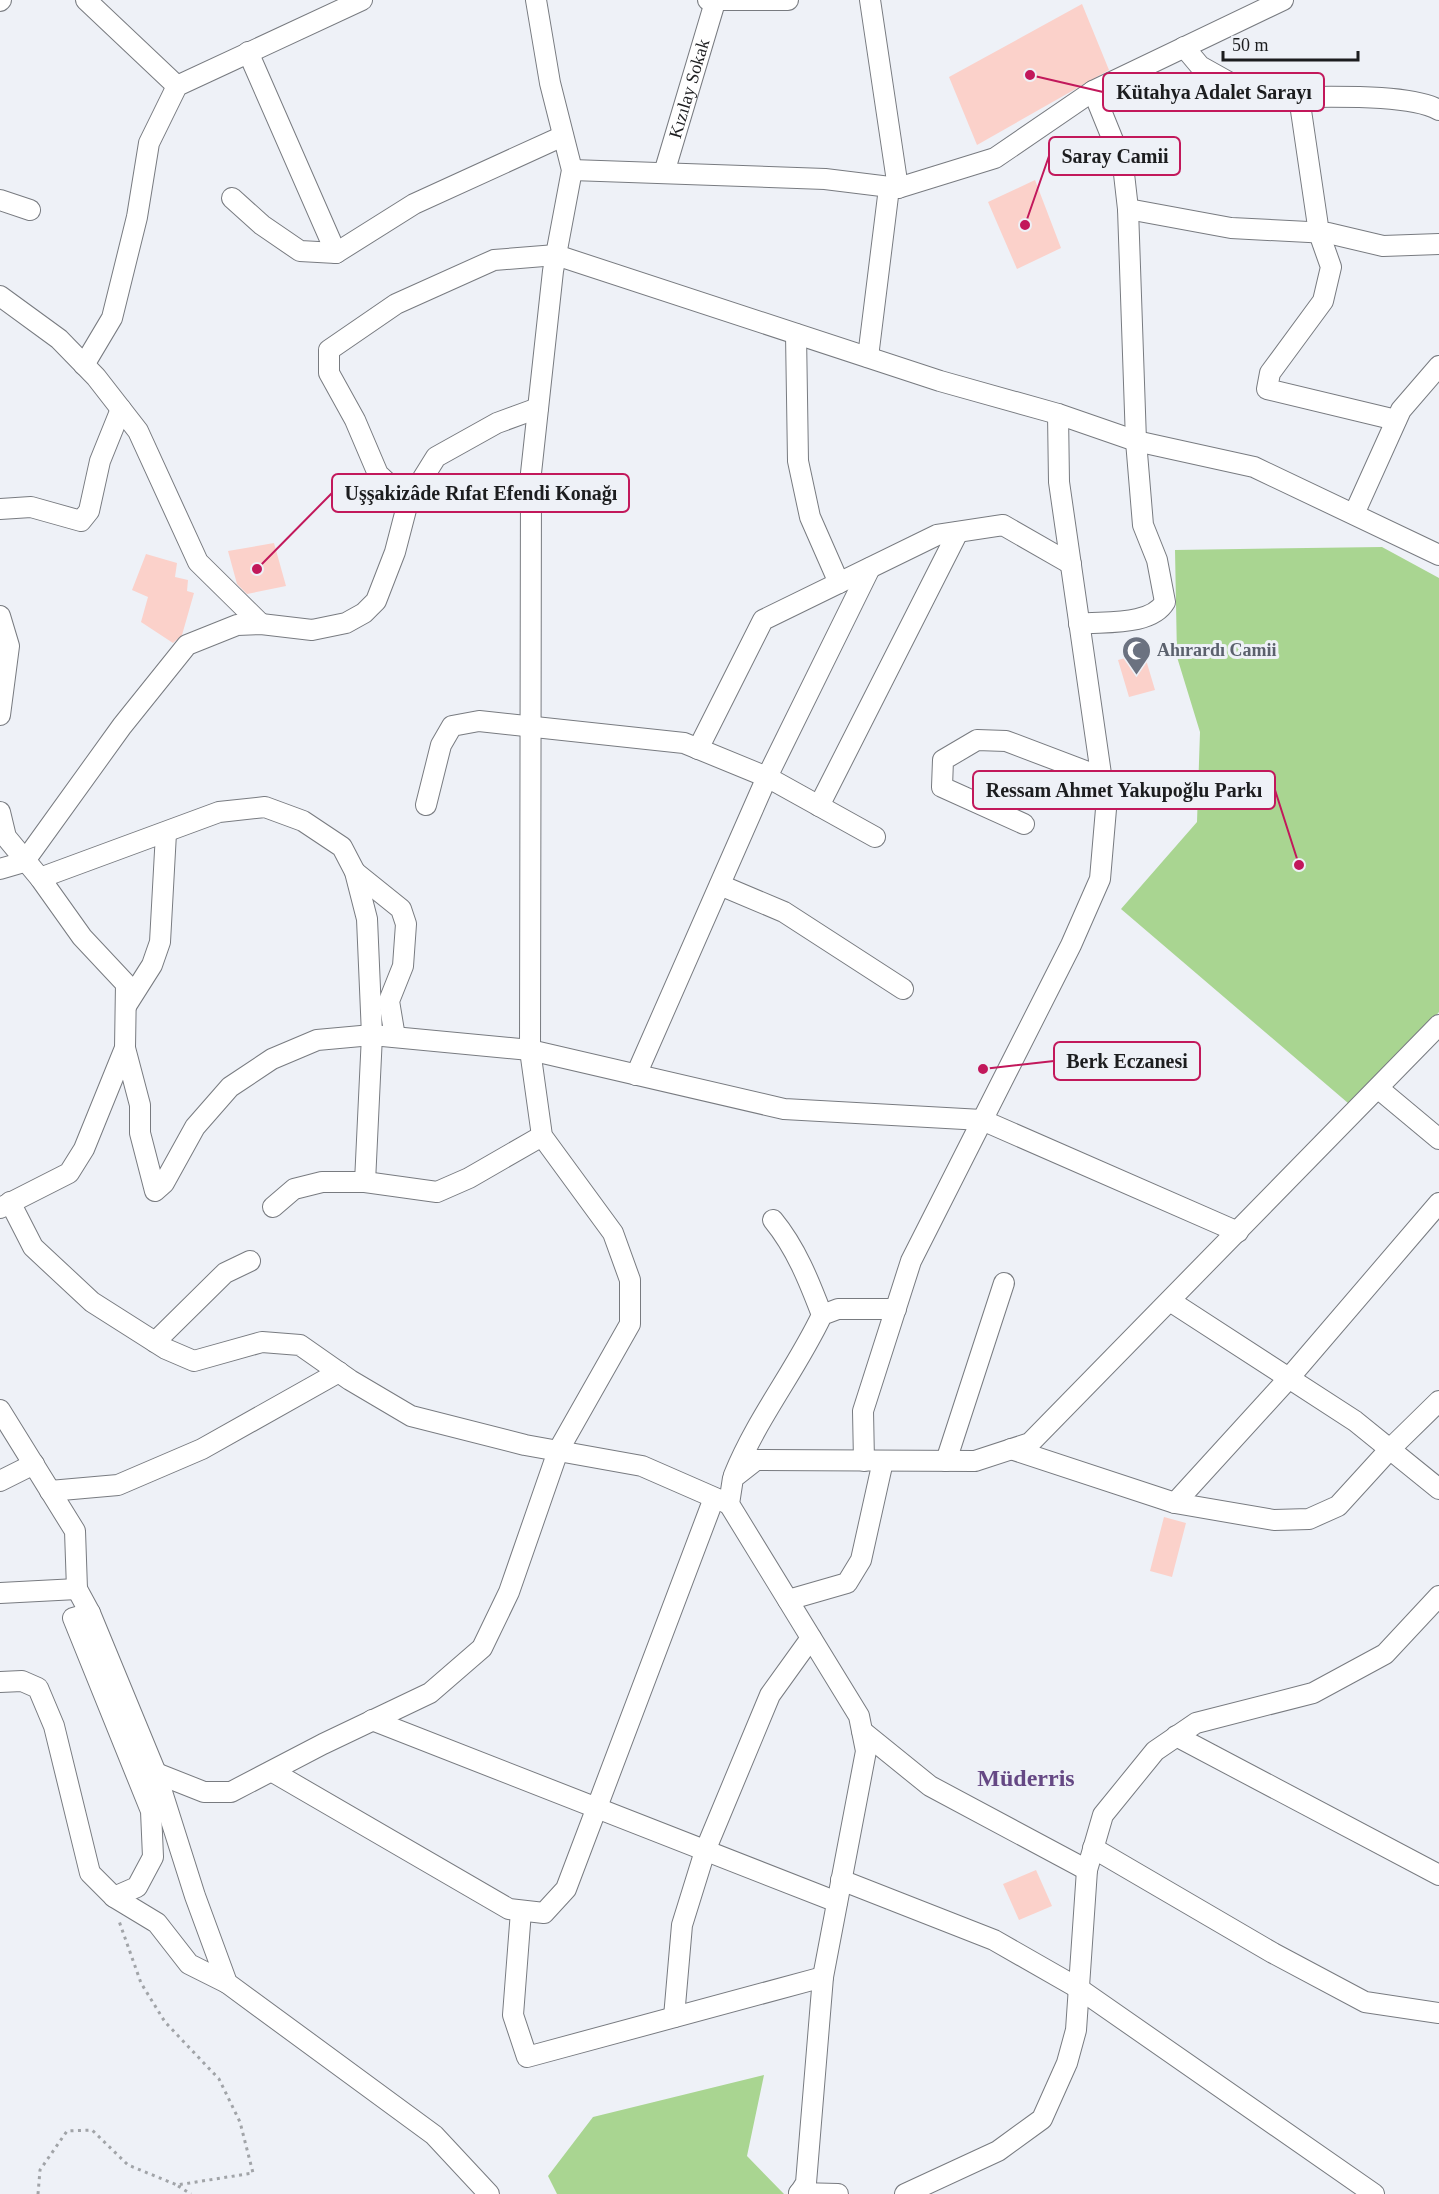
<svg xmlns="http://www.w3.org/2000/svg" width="1439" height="2194" font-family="'Times New Roman',serif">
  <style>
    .green { fill: #a9d591 }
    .building { fill: #fbd1ca }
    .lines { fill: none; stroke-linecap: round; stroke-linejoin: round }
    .street-casing { stroke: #787b80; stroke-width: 22 }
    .path { stroke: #a1a4a8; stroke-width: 3; stroke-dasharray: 3 4.5; stroke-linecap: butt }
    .street { stroke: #fff; stroke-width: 20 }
    .labels { text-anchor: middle; stroke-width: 6; stroke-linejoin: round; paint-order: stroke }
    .street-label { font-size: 18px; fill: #1c1d1f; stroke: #eef1f7 }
    .worship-label { font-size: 18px; font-weight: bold; fill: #5b616d; stroke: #eef1f7; text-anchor: start }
    .district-label { font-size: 24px; font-weight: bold; fill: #654884; stroke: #eef1f7 }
    .leader { fill: none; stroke: #c2185b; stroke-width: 2 }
    .callout-dot { fill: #c2185b; stroke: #eef1f7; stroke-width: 2 }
    .callout { fill: #eef1f7; stroke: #c2185b; stroke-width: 2 }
    .callout-label { font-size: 20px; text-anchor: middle; font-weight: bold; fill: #1c1d1f }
  </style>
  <rect width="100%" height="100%" fill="#eef1f7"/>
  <path class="green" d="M1382 547 1439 578V1012L1355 1109 1121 909 1197 822 1200 732 1177 657 1175 550Z
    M764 2075 747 2156 784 2194H557L548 2176 593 2117Z"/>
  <path class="building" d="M1082 4 1109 70 977 145 949 77Z
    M1035 180 1061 248 1017 269 988 202Z
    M274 543 286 586 247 594 237 584 228 551Z
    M146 554 177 563 175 577 188 580 187 591 194 593 182 635 173 643 141 622 148 597 132 590Z
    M1144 653 1155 690 1129 697 1118 660Z
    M1164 1517 1186 1523 1172 1577 1150 1571Z
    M1036 1870 1052 1906 1019 1920 1003 1884Z"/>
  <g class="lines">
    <defs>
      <g id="street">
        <path d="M86 0 177 86"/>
        <path d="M708 0H788"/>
        <path d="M870 0 898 188"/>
        <path d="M0 1 1 0"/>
        <path d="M1184 47 1200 66 1234 85 1299 97"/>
        <path d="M248 52 336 253"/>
        <path d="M572 170 825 179 898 188 995 158 1093 91 1283 0"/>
        <path id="s1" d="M664 173 715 2"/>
        <path d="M232 198 262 225 300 251 336 253 414 204 563 136"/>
        <path d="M0 200 30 210"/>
        <path d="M1128 209 1231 228 1328 233 1383 246 1439 244"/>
        <path d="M0 296 59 339 96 377 138 431 198 562 261 624"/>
        <path d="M796 334 798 461 810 517 839 583"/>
        <path d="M868 357 889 188"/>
        <path d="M84 365 112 318 137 217 149 143 177 86 362 0"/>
        <path d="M1396 420 1267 389 1270 373 1323 301 1331 267 1319 233 1299 97C1334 97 1410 94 1439 110"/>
        <path d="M408 502 378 474 355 420 329 373V350L396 304 494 260 556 255 940 381 1058 414 1136 441 1254 467 1439 555"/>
        <path d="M0 509 31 507 81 521 89 511 100 461 121 409"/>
        <path d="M1354 514 1401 410 1439 366"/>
        <path d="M0 616 9 646 0 715"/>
        <path d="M1079 624C1105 621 1151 626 1165 602L1157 560 1143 525 1136 441 1128 209 1123 165 1093 91"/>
        <path d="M698 749 763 620 937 535 1003 525 1071 564"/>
        <path d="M426 805 441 745 452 726 479 721 684 743 767 777 875 837"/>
        <path d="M819 806 958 532"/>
        <path d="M0 812 6 837 40 878 82 937 126 984 125 1048 84 1149 69 1173 0 1208"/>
        <path d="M1024 824 942 787 943 760 977 740 1006 741 1101 777"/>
        <path d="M0 869 24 862 122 726 187 645 237 625 261 624 312 630 346 623 364 613 376 601 395 552 408 502 436 457 497 423 538 408"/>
        <path d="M355 872 401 909 406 924 403 966 389 1001 395 1037"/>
        <path d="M40 878 219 812 265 807 303 821 342 847 355 872 367 919 372 1035 365 1182"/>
        <path d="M720 885 784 912 903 989"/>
        <path d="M126 1006 152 965 160 942 166 833"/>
        <path d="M125 1048 140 1105V1133L155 1191 164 1183 195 1127 230 1087 272 1059 317 1040 372 1035 530 1050 784 1109 982 1120 1238 1232"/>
        <path d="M636 1075 767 777 870 568"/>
        <path d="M1379 1089 1439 1139"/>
        <path d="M10 1202 33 1247 92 1302 166 1349 194 1361 262 1342 300 1345 350 1380 411 1416 525 1445 642 1466 729 1504"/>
        <path d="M273 1207 294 1189 322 1182H365L437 1192 469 1178 542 1136"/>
        <path d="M773 1220C796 1248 809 1281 822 1315"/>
        <path d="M1170 1301 1355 1421 1439 1489"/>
        <path d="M155 1342 225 1273 250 1261"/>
        <path d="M0 1410 75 1531 77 1589 90 1613 156 1773 195 1896 227 1983 434 2135 489 2194"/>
        <path d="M1011 1449 1175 1503 1274 1520 1309 1519 1338 1506 1390 1449 1439 1401"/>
        <path d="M864 1461 863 1411 911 1261 1071 945 1100 879 1106 809 1059 482 1058 414"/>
        <path d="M946 1461 1004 1283"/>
        <path d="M734 1475C757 1418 796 1370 822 1315L838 1309H896"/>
        <path d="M0 1481 34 1464"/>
        <path d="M50 1491 118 1485 202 1449 339 1372"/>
        <path d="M1175 1503 1289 1378 1439 1203"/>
        <path d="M0 1593 77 1589"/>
        <path d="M788 1600 847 1583 861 1560 883 1461"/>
        <path d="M0 1682 22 1681 38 1688 54 1726 90 1873 114 1897 137 1887 153 1857 151 1811 73 1618 90 1613"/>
        <path d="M372 1720 837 1902"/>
        <path d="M862 1731 930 1786 1087 1870"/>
        <path d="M1176 1736 1439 1875"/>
        <path d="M273 1772 509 1909 544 1913 566 1889 714 1498"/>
        <path d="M156 1773 204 1792H231L323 1744 430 1693 482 1648 509 1592 558 1451 630 1324V1280L613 1233 542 1136 530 1050 531 473 553 271 572 170 550 83 536 0"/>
        <path d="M1093 1848 1273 1953 1365 2002 1439 2013"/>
        <path d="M841 1880 994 1940 1078 1988 1374 2194"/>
        <path d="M114 1897 157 1923 189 1964 227 1983"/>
        <path d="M521 1911 513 2015 527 2057 823 1977"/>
        <path d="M674 2017 682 1925 705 1851 770 1695 811 1638"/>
        <path d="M799 2193 838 2194"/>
        <path d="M799 2194 806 2183 823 1977 866 1751 859 1716 729 1504 733 1478 756 1460 975 1461 1030 1443 1439 1025"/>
        <path d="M905 2194 998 2151 1042 2119 1067 2063 1076 2030 1087 1870 1103 1815 1155 1751 1196 1723 1313 1693 1385 1654 1439 1596"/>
      </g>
    </defs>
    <use href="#street" class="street-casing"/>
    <path class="path" d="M178 2186 191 2194
      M38 2194 40 2170 67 2131 92 2130 128 2165 177 2185 253 2173 240 2122 219 2079 165 2022 141 1983 119 1921"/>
    <use href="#street" class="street"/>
  </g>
  <defs>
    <symbol id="mosque-pin" viewBox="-11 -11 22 30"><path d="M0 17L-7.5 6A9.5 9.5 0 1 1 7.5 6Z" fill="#6b7280" stroke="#eef1f7"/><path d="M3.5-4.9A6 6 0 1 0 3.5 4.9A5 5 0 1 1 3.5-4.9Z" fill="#fff"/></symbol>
  </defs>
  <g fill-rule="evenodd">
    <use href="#mosque-pin" x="1120" y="634" width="33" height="45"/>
  </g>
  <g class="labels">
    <g class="street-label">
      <text dy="6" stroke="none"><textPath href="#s1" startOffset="88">Kızılay Sokak</textPath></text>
    </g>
    <g class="worship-label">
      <text x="1157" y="656">Ahırardı Camii</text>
    </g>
    <g class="district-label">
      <text x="1026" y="1786">Müderris</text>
    </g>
  </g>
  <path class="leader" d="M1030 75L1103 92M1025 225L1049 156M257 569L332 493M1299 865L1275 790M983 1069L1054 1061"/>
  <g class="callout-dot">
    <circle cx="1030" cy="75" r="6"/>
    <circle cx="1025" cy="225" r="6"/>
    <circle cx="257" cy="569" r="6"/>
    <circle cx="1299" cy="865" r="6"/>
    <circle cx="983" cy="1069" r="6"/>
  </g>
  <g class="callout">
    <rect x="1103" y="73" width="221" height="38" rx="6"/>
    <rect x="1049" y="137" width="131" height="38" rx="6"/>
    <rect x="332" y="474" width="297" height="38" rx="6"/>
    <rect x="973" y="771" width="302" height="38" rx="6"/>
    <rect x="1054" y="1042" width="146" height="38" rx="6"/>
  </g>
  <g class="callout-label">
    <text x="1214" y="99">Kütahya Adalet Sarayı</text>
    <text x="1115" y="163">Saray Camii</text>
    <text x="481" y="500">Uşşakizâde Rıfat Efendi Konağı</text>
    <text x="1124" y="797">Ressam Ahmet Yakupoğlu Parkı</text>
    <text x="1127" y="1068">Berk Eczanesi</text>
  </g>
  <path d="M1223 51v9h135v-9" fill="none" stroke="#1c1d1f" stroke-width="3"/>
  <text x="1232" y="51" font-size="18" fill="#1c1d1f" stroke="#eef1f7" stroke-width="4.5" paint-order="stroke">50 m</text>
</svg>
